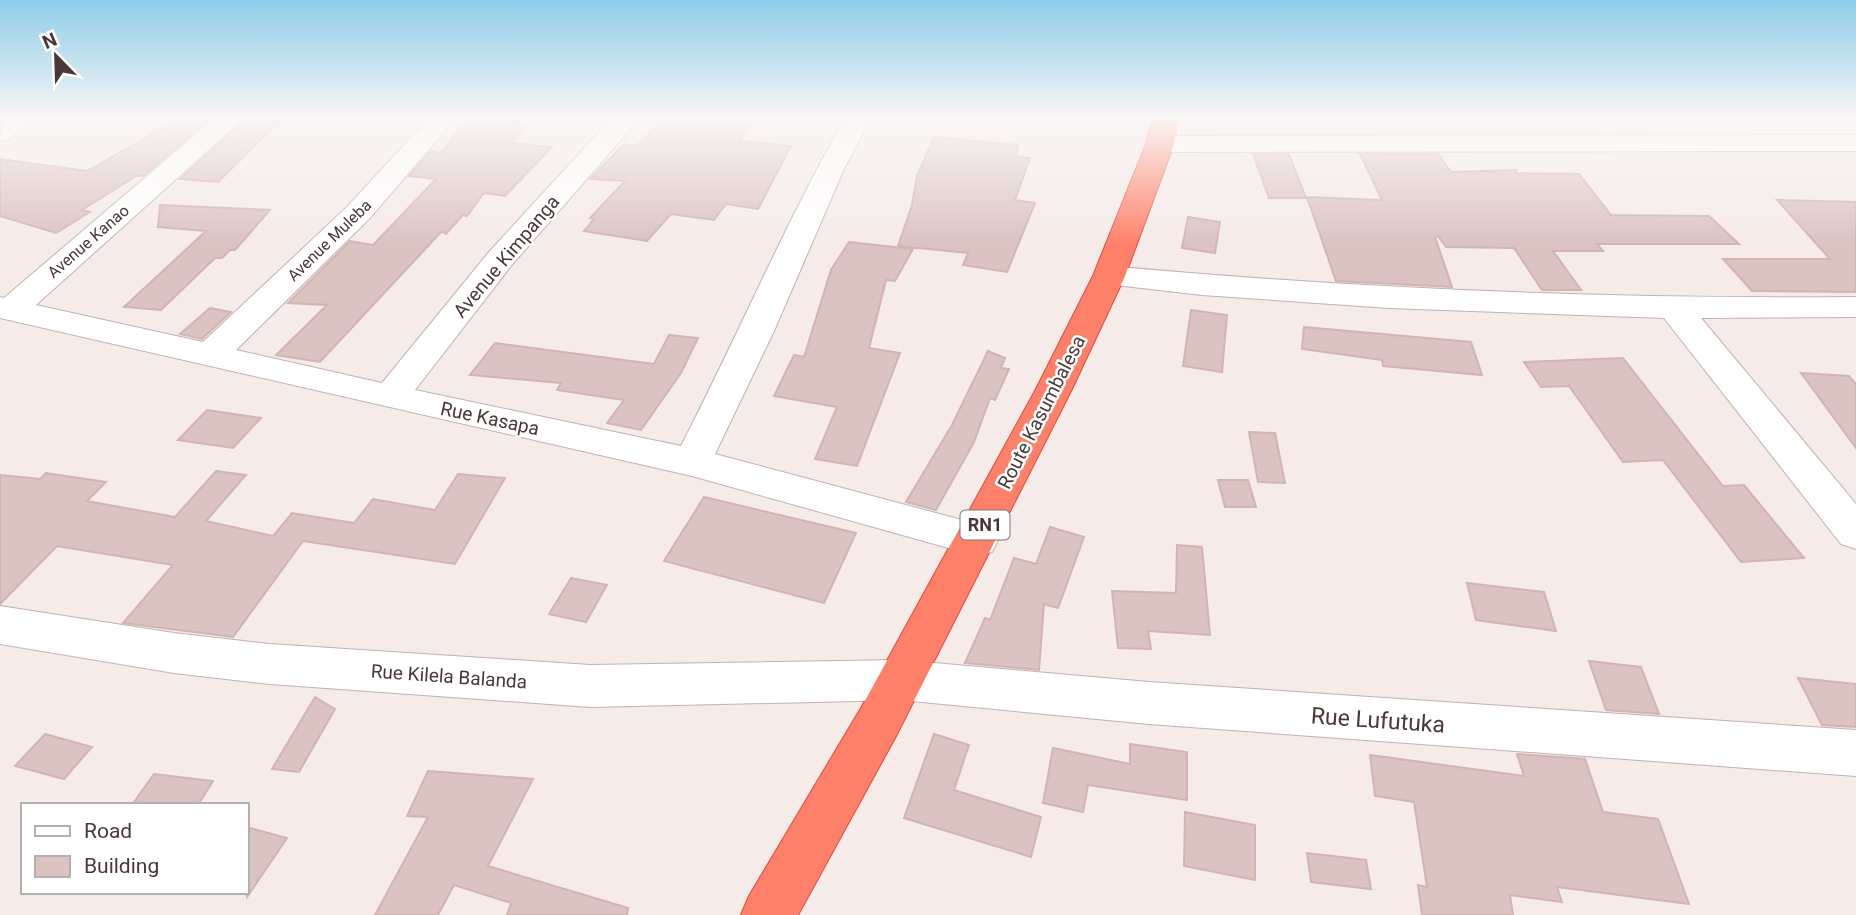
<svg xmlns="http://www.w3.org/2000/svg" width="1856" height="915" font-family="Roboto,sans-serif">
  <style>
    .building { fill: #dac3c1; stroke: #d2b4b1; stroke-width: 2 }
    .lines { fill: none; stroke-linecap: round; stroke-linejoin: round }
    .minor-casing { stroke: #c4b1ae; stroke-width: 2 }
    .highway-casing { stroke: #e24a35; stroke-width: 2 }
    .minor { fill: #fff; fill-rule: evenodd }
    .highway { fill: #ff8069; fill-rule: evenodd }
    .labels { text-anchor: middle; stroke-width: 5; stroke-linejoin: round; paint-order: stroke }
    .far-street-label { font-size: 16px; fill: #493837; stroke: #fff }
    .shield { fill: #fff; stroke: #807473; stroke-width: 2 }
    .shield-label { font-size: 18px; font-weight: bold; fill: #493837 }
    .street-label { font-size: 19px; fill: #493837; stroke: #fff }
    .near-street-label { font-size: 23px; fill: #493837; stroke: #fff }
  </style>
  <rect width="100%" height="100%" fill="#f5ebe9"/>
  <path class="building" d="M181 118H211L143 176H136L82 210 90 212 56 233 0 216V159L87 171Z
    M247 118H283L218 182 180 179Z
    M468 118 519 121 514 127 525 128 510 143 552 147 505 196 484 193 467 216 463 215 446 234 442 231 320 362 276 355 327 305 288 303 350 241 373 245 436 179 409 176 431 151 441 153Z
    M664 118H755L740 141 791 146 758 209 726 204 714 220 671 214 647 241 584 231 594 219 590 218 625 181 590 179 624 144 637 146Z
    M934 137 1018 145 1016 156 1030 158 1015 200 1035 203 1007 272 963 265 968 253 898 246 912 205 917 176Z
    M1253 154H1289L1306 198H1269Z
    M1360 154H1438L1451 172 1516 170V173L1579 174 1611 215 1709 216 1739 244H1597L1603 251H1553L1581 290H1542L1514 248 1446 247 1438 236 1435 237 1452 287 1336 281 1307 197 1382 200Z
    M1777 200 1856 202V292L1752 291 1723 259H1830Z
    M160 205 270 210 235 250H230L222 258H215L161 310 124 307 206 231 158 227Z
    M1188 217 1220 222 1215 253 1182 248Z
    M849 242 913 249 895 281 886 280 869 348 900 353 857 466 815 459 837 407 774 396 794 355 804 357 831 270Z
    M210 308 231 312 202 339 180 334Z
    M1191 310 1227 315 1222 372 1183 366Z
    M1304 327 1471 342 1482 375 1383 366 1382 360 1302 349Z
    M669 335 698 338 681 373 641 430 607 423 624 400 557 390 561 383 470 375 495 343 654 364Z
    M988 351 1005 358 1001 368 1009 369 995 400 990 398 974 442 936 510 906 502 952 425Z
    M1623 358 1723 486 1744 485 1804 558 1741 562 1663 460 1623 462 1569 386 1541 387 1524 362Z
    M1801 373 1849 376 1856 384V448Z
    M207 410 261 418 233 448 178 440Z
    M1249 432 1275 433 1285 483 1258 482Z
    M216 471 246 475 206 521 273 536 292 513 354 523 373 499 435 510 458 474 505 478 455 564 303 541 233 637 123 623 173 565 57 546 0 604V475L40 479 46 473 106 482 87 501 175 517Z
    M1218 480H1248L1256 507H1225Z
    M704 497 856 533 824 603 664 561Z
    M1050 527 1084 537 1058 608 1044 604 1039 670 965 663 985 618 990 620 1014 558 1036 564Z
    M1177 545 1202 547 1210 635 1148 631 1151 649 1118 648 1112 591 1176 593Z
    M571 578 607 585 586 622 549 614Z
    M1467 583 1544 592 1556 631 1476 620Z
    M1589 661 1641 667 1659 714 1606 710Z
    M1798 678 1856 684V727L1822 725Z
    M315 697 335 709 299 772 272 769Z
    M45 734 92 747 64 779 15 766Z
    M934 734 969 745 954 790 1041 817 1031 857 904 818Z
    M1130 744 1187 752V800L1088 785 1083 812 1043 803 1053 748 1130 764Z
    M1517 754 1585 759 1603 812 1658 819 1689 904 1557 887 1562 902 1510 895 1513 915H1422L1418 885 1427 887 1414 802 1375 796 1370 755 1524 776Z
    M428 771 533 779 488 866 628 908 627 915H507L511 903 454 885 438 915H375L428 817 407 816Z
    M154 774 213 781 198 805H132Z
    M1185 812 1255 825V880L1184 866Z
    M247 827 287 838 247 897Z
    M1307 853 1366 860 1371 889 1311 882Z"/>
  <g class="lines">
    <defs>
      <path id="minor" d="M2 118H32L10 139 0 141Z
        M215 118H244L36 305 203 342 347 207 429 118H456L369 219 236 350 382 383 489 252 612 118H640L511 266 415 390 681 446C737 337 785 224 845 118H871L844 169 774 331 715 454 992 528 998 540 992 552 977 556 692 476 0 318V297L4 298Z
        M1856 135V151L1160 152 1150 150 1146 144 1150 138 1160 136Z
        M1109 266C1358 289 1606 299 1856 297V317L1701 318 1856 504V549L1841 544 1664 318 1389 308 1202 295 1098 283 1093 276 1098 269Z
        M0 606 174 633 270 644 590 665 901 660 1149 682 1856 730V776L1149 724 901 700 590 707 270 684 174 673 0 644Z"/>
      <path id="highway" d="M1152 118H1178L1174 144 1125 276 1072 389 895 738 798 915H741L749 896 861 708 1036 389 1093 276 1146 144Z"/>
    </defs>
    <use href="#minor" class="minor-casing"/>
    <use href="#highway" class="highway-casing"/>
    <use href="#minor" class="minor"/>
    <use href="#highway" class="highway"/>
  </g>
  <linearGradient id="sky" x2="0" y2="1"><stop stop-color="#8dcde9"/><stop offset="0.48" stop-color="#faf6f5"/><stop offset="1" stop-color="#faf6f5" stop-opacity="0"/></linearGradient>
  <rect width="1856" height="246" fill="url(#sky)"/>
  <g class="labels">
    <g class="far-street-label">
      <text transform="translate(329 240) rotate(-44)" y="6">Avenue Muleba</text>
      <text transform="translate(88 241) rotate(-41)" y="6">Avenue Kanao</text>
    </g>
    <rect class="shield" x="960.5" y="510.5" width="49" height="29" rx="5"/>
    <g class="shield-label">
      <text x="985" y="531">RN1</text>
    </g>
    <g class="street-label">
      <text transform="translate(506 256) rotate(-50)" y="7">Avenue Kimpanga</text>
      <text transform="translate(1041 412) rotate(-63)" y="7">Route Kasumbalesa</text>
      <text transform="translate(490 418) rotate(12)" y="7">Rue Kasapa</text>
      <text transform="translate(449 676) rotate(4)" y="7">Rue Kilela Balanda</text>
    </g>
    <g class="near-street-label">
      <text transform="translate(1378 720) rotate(4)" y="8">Rue Lufutuka</text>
    </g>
  </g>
  <rect x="21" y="803" width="228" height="91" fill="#ffffff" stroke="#b6afaf" stroke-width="2"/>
  <rect x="35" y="826" width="35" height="10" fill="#ffffff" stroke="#b6afaf" stroke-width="2"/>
  <text x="84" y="838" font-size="21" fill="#493837">Road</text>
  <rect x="35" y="856" width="35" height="21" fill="#dac3c1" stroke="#b6afaf" stroke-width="2"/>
  <text x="84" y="873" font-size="21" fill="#493837">Building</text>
  <g transform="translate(56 56) rotate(337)" stroke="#ffffff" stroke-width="5" paint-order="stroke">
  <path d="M0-5L12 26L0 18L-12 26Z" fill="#493837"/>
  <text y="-10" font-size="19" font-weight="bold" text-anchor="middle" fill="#493837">N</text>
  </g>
</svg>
